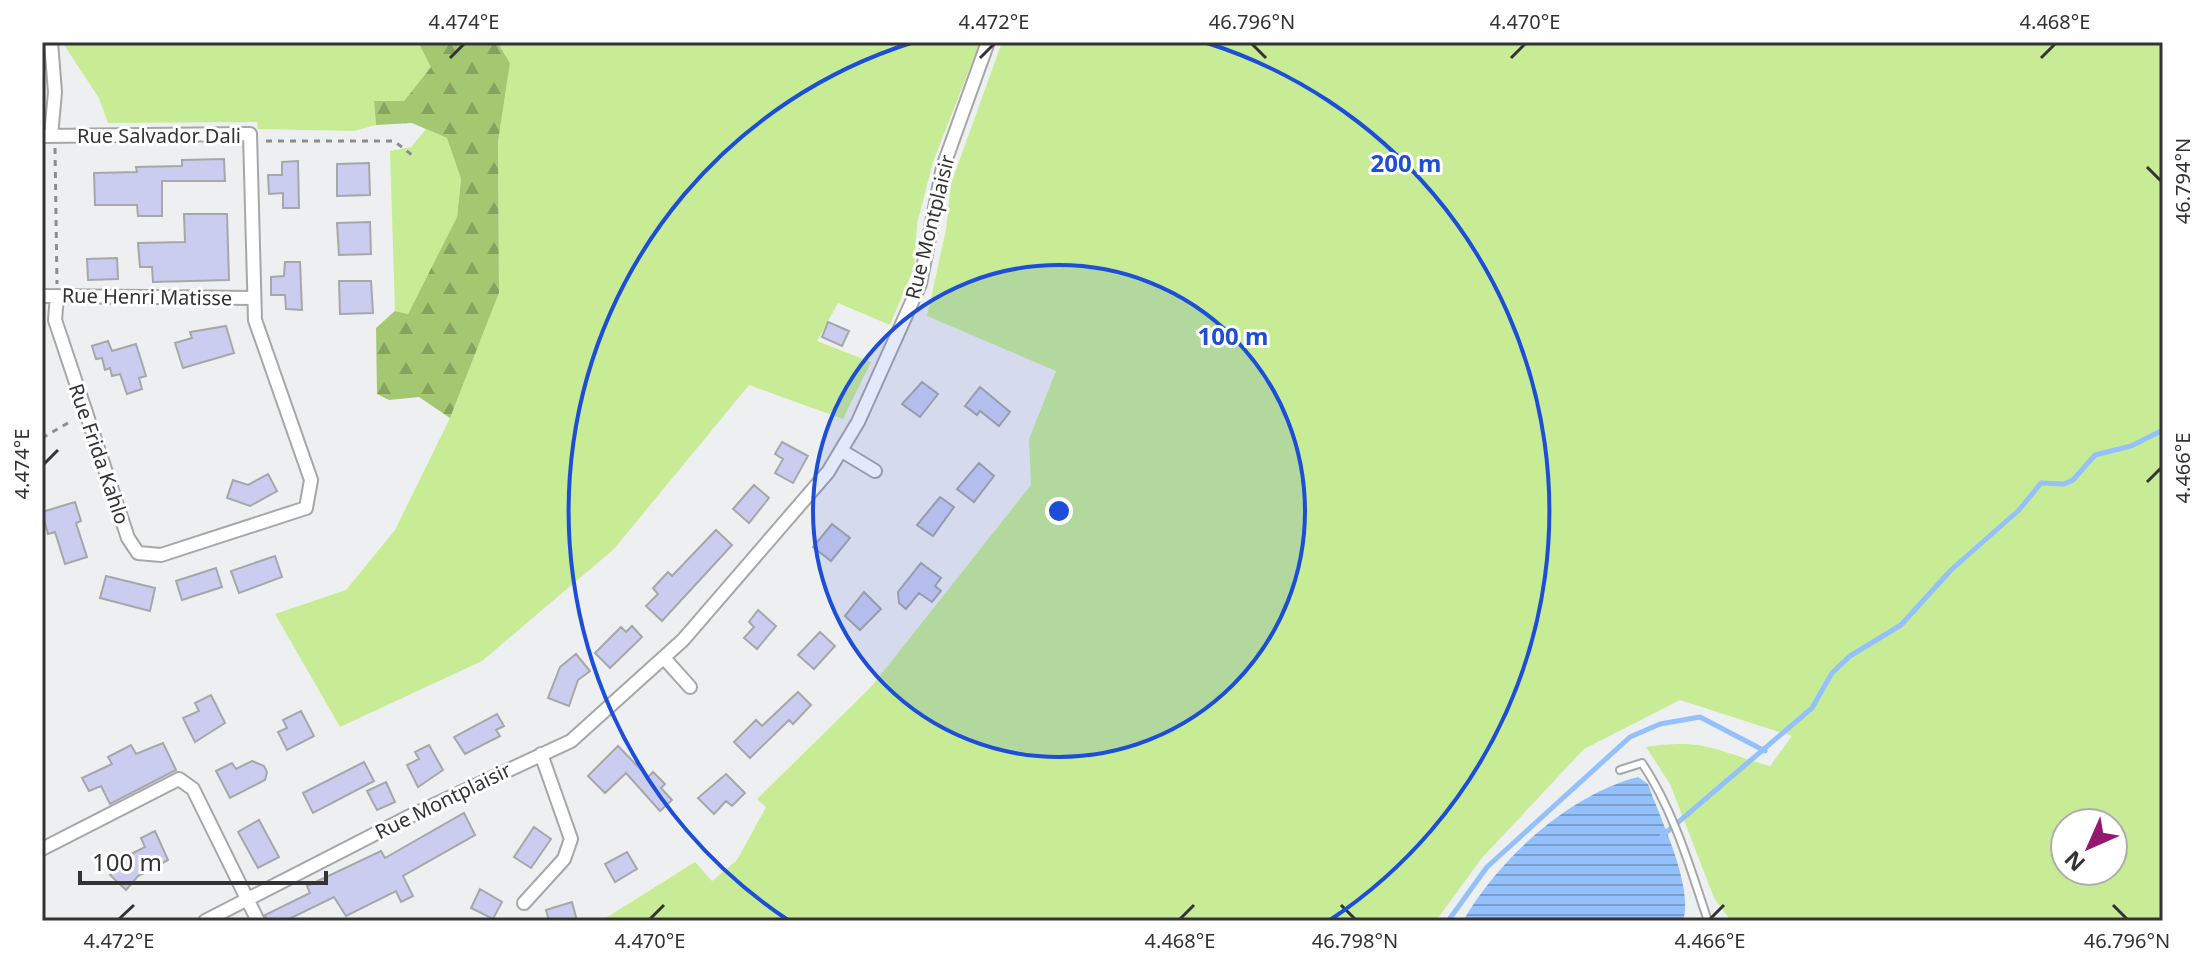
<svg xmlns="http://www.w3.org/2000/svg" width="2205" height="963" font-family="'Noto Sans',sans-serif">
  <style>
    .green { fill: #c8ec96; fill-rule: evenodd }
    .forest { fill: url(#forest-firs) }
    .water { fill: url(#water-rules) }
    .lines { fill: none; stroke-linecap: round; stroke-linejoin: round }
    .stream { stroke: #94c0fb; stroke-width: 5 }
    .building { fill: #cacdf0; stroke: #a7a7a9; stroke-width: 2 }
    .lane-casing { stroke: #a6a7a8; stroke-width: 10 }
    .street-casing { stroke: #a6a7a8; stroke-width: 16 }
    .path { stroke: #8d8d8e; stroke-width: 3; stroke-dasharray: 6 6; stroke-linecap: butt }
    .lane { stroke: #fff; stroke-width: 6 }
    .street { stroke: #fff; stroke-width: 12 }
    .ticks { fill: none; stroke: #333; stroke-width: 3 }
    .ring { fill: none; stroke: #1d4ed8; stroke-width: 4 }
    .labels { text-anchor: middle; stroke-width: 6; stroke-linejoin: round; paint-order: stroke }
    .street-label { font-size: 20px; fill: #333; stroke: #fff }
    .centre { fill: #1d4ed8; stroke: #fff; stroke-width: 4 }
    .ring-label { font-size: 24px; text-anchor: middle; font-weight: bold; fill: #1d4ed8; stroke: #fff; stroke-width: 6; stroke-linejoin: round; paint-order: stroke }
    .neatline { fill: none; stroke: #333; stroke-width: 3 }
    .ticks-label { font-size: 20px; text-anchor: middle; fill: #333 }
  </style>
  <defs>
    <pattern id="forest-firs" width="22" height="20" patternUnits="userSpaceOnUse" patternTransform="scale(2)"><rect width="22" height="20" fill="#a4c871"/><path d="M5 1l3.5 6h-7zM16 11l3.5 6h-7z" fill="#86a35d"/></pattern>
    <pattern id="water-rules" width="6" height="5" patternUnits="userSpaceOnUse" patternTransform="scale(2)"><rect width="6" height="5" fill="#94c0fb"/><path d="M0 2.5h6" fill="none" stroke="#799dcc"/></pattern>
  </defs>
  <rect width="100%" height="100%" fill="#eeeff0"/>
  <path class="green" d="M62 42H418L432 66 404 101H374L376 125 354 131 258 129 257 122 108 123 99 98Z
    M497 42H980L933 162 917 224 914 268 890 325 838 303 817 341 871 362 843 419 749 385 614 549 482 661 340 727 275 614 346 590 395 530 450 418 499 293 498 142 510 63Z
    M1002 42H2163V921H1731L1714 898 1670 784 1646 747C1706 738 1716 751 1770 766L1792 736 1680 700 1584 749 1481 859 1436 921H601L695 862 712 881 737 860 766 807 757 799 871 687 1031 485 1029 439 1056 371 927 316 946 230 951 184ZM2113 823V871H2065V823Z
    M426 129 447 138 461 179 457 217 408 314 395 311 390 151 411 147Z"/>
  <path class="forest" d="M418 42H497L510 63 498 142 499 293 450 418 419 397 389 400 377 394 376 328 395 311 408 314 457 217 461 179 447 138 412 123 376 125 374 101H404L431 67Z"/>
  <path class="water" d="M1638 777 1648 784C1660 819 1694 886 1683 921H1463C1499 859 1568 795 1638 777Z"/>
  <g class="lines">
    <path class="stream" d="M1662 836 1812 708 1832 673 1850 656 1901 625 1951 570 2019 510 2041 483 2064 484 2073 480 2095 455 2131 446 2163 430
      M1448 921 1487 867 1630 737 1660 724 1700 717 1765 751"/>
  </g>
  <path class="building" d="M224 159 225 181H162V216H138L137 205H95L94 173 137 172 136 167 182 166V160Z
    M298 161 299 208H283V193L269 194 268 175H282V162Z
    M369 163 370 195 337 196V164Z
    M184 214H227L229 280 153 282 152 267H140L138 243 185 242Z
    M370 222 371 254 339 255 337 223Z
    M117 258 118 279 88 280 87 259Z
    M285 262H300L302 310 286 309 285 295H271V277L284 276Z
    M339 281H371L373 313 340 314Z
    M828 322 849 331 842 346 822 337Z
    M226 326 234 353 183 368 175 343 192 338 190 332Z
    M108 341 112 351 136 344 146 376 139 378 142 389 127 394 120 374 112 376 110 368 105 370 102 358 96 359 92 346Z
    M922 382 938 394 920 417 902 404Z
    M980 387 1010 412 999 426 980 411 977 415 965 406Z
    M782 442 808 456 793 483 775 473 783 459 775 454Z
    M979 463 994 476 974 502 957 489Z
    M268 474 277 491 250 506 227 498 233 480 248 485Z
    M754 485 769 498 749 523 733 509Z
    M940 497 954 507 933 536 917 525Z
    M75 502 81 521 76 523 87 557 65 564 55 532 48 534 42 512Z
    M832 524 850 538 831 561 813 547Z
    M716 530 732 545 662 621 646 606 658 594 653 588 668 572 672 576Z
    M275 556 282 577 239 593 231 571Z
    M921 563 941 578 935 586 941 591 932 602 919 593 906 609 899 603 898 592Z
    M216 568 222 587 182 600 176 581Z
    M106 576 155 588 150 611 100 598Z
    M864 592 881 609 860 630 845 616Z
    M758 610 776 626 757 649 744 638 754 627 749 622Z
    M632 626 642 637 610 668 595 653 621 627 626 632Z
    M820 632 835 646 814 669 798 655Z
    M576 654 590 671 578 680 569 706 548 698 560 667Z
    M798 692 811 705 793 724 789 720 750 758 734 742 756 720 762 726Z
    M211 695 225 723 195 742 183 718 199 711 195 703Z
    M301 711 314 736 287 750 278 732 287 728 283 720Z
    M497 714 504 726 496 730 500 736 465 754 454 737Z
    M163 743 176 770 110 804 101 786 89 791 82 778 112 764 108 757 131 745 136 754Z
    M429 745 443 770 418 787 407 765 419 759 415 752Z
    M618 746 648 777 653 772 665 784 661 788 672 800 660 811 626 773 605 793 588 776Z
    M252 761 264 766 267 772 265 780 230 798 216 771 232 763 236 769Z
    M364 762 374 781 313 813 303 793Z
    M726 774 745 793 732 806 726 801 714 814 698 798Z
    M386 782 395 802 377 810 367 791Z
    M464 813 475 835 403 876 413 896 401 902 396 891 346 916 334 897 285 921H267L265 915 310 893 307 886 381 851 385 858Z
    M259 820 279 857 258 868 238 832Z
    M534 827 551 839 531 868 514 857Z
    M155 831 168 860 138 876 126 890 110 875 125 857 145 847 141 838Z
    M627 852 637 869 615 882 605 864Z
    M480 889 502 902 493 919 471 908Z
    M572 902 577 921H549L546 910Z"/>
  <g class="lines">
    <defs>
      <path id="lane" d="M1620 770 1642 763C1674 811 1690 867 1708 921"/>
      <path id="street" d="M42 136 250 134 255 320 311 480 306 508 161 555 138 553 128 538 55 320 57 296
        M51 136 55 92 51 42
        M42 296 252 298
        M842 451 875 471
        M664 658 690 687
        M42 849 179 779 193 789 258 921
        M524 903 564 859 571 839 541 754
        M205 921 406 818 571 741 683 640 828 472 858 422 920 284 943 167 988 42"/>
    </defs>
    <use href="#lane" class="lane-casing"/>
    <use href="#street" class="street-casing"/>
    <path class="path" d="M266 141H394L412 155
      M55 148 57 284
      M42 438 73 420"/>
    <use href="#lane" class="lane"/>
    <use href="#street" class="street"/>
  </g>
  <path class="ticks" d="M1252 44 1266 58M450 58 464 44M980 58 994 44M1511 58 1525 44M2041 58 2055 44M2147 167 2161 181M44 464 58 450M2147 482 2161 468M1341 905 1355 919M2113 905 2127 919M119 919 134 905M650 919 664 905M1180 919 1194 905M1710 919 1724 905"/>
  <circle cx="1059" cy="511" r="246" fill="#1d4ed8" fill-opacity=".12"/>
  <g class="ring">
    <circle cx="1059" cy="511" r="246"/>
    <path d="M788 920A491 491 0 0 1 911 43M1207 43A491 491 0 0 1 1330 920"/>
  </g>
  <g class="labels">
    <g class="street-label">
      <text x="159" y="143">Rue Salvador Dali</text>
      <text transform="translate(930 227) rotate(-76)" y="7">Rue Montplaisir</text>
      <text transform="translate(147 297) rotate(1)" y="7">Rue Henri Matisse</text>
      <text transform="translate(99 454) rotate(71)" y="7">Rue Frida Kahlo</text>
      <text transform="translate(443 801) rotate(-26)" y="7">Rue Montplaisir</text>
    </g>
  </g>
  <circle cx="1059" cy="511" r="12" class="centre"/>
  <g class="ring-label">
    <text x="1406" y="172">200 m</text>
    <text x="1233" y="345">100 m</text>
  </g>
  <rect width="2205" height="963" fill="none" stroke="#ffffff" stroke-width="88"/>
  <g transform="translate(2089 847) rotate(225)"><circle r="38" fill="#ffffff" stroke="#adadad" stroke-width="2"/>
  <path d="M0-6L14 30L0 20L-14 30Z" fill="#951770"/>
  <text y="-12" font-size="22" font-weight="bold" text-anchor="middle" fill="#333333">N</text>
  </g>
  <path d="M80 871v12h246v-12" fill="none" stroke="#333333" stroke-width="4"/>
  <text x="92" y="871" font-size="24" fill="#333333" stroke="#ffffff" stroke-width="6" paint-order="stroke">100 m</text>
  <rect x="44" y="44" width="2117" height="875" class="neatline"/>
  <g class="ticks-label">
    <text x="464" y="29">4.474°E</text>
    <text x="994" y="29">4.472°E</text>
    <text x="1252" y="29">46.796°N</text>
    <text x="1525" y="29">4.470°E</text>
    <text x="2055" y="29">4.468°E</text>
    <text transform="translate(2183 181) rotate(-90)" y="7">46.794°N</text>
    <text transform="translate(22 464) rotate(-90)" y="7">4.474°E</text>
    <text transform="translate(2183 468) rotate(-90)" y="7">4.466°E</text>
    <text x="119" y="948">4.472°E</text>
    <text x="650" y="948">4.470°E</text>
    <text x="1180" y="948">4.468°E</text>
    <text x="1355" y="948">46.798°N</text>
    <text x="1710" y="948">4.466°E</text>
    <text x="2127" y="948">46.796°N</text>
  </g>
</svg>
